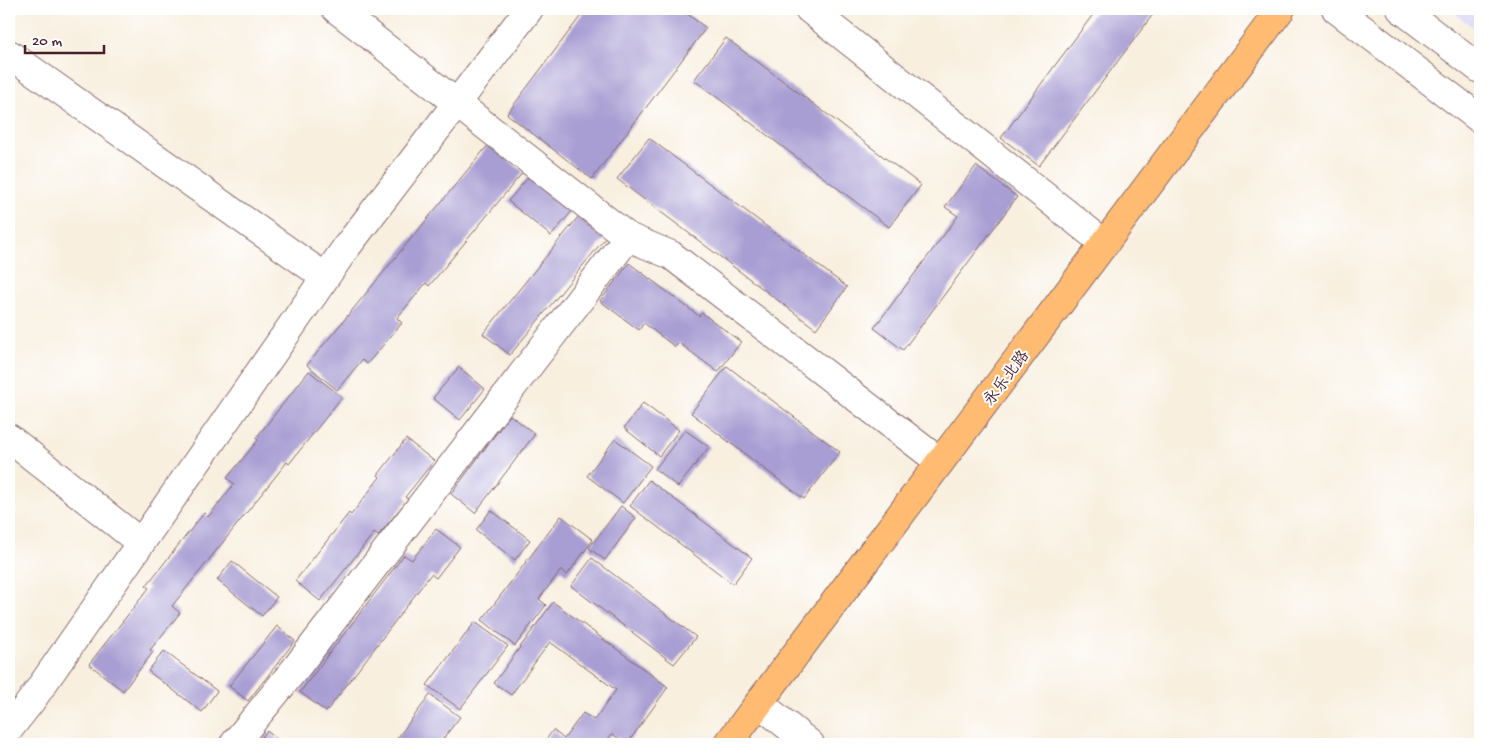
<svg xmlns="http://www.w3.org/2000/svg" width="1489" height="753" font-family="'Gochi Hand','LXGW WenKai TC',sans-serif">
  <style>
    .built { fill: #dcd6f6 }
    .building { fill: #a89ed3 }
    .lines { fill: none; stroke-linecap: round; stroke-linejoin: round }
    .minor-casing { stroke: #87686a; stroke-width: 30 }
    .major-casing { stroke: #87686a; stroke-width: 30 }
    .minor { stroke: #fff; stroke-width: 28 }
    .major { stroke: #ffbb71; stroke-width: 28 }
    .labels { text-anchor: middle; stroke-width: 4; stroke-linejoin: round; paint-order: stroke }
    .street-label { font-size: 16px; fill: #4a1f2b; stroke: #fff }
  </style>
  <rect width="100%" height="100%" fill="#fff"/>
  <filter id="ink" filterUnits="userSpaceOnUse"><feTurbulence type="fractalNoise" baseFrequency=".02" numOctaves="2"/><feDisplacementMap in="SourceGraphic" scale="10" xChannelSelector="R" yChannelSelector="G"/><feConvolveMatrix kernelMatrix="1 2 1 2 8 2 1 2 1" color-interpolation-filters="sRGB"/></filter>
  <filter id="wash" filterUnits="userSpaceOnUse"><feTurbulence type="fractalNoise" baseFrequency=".0096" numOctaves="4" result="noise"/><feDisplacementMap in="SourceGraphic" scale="20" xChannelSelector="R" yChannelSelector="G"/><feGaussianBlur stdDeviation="1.12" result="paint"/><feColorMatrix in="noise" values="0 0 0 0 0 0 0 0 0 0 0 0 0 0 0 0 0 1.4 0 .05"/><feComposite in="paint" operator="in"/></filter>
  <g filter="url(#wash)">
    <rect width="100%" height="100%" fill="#f8efdf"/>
    <path class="built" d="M1449 9H1480V32Z"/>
    <g id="blocks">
      <path class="building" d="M586 9H681L706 28 592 179 507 114Z
        M1097 9H1157L1039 166 1001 138Z
        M726 38 921 185 889 227 694 80Z
        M649 138 847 287 816 329 617 179Z
        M489 144 523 172 429 286 426 283 397 318 402 323 367 364 362 360 337 390 307 365Z
        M976 166 1017 197 903 350 874 328 958 216 945 207Z
        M529 176 572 211 551 236 508 201Z
        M579 216 606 237 510 355 483 334Z
        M629 263 699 316 702 313 741 342 718 372 679 343 675 347 644 323 639 330 600 301Z
        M727 366 840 452 804 499 691 413Z
        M459 367 485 389 460 420 433 398Z
        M309 371 342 397 289 464 287 462 172 606 180 613 150 650 153 652 123 691 89 664 149 588 146 586 204 513 208 517 234 484 227 478 258 440 256 438Z
        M643 403 679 430 659 456 624 428Z
        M510 415 535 434 475 513 451 494Z
        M685 430 709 447 678 487 655 469Z
        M406 439 434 461 405 497 408 499 378 536 374 533 320 601 295 581 349 513 351 515 380 477 378 475Z
        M615 439 651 466 623 503 587 476Z
        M649 480 752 558 733 584 630 506Z
        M621 506 636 518 605 560 589 548Z
        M491 510 530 540 515 560 476 530Z
        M561 516 593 540 567 575 561 570 539 599 546 605 515 646 482 620Z
        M436 529 460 547 436 578 431 574 326 712 300 692 404 555 412 560Z
        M592 558 696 637 674 664 571 586Z
        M232 561 277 597 262 616 217 580Z
        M553 602 668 687 627 744 612 734 604 744H543L553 730 564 739 583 713 594 720 616 690 550 642 511 695 494 683Z
        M475 622 508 646 460 709 427 685Z
        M277 626 295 641 248 701 229 686Z
        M164 651 217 691 202 712 148 671Z
        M430 695 460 717 439 744H393Z
        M267 731 283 744H256Z"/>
    </g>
  </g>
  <g filter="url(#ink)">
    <use href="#blocks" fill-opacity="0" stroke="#87686a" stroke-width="1"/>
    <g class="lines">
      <defs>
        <path id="minor" d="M336 9 628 237 671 255 940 462
          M809 9 1105 244
          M1336 9 1480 119
          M1401 9 1480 69
          M9 54 325 277
          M9 438 141 543
          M759 703 810 744
          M9 729 31 701 345 249 529 9
          M234 744 299 664 628 237"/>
        <path id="major" d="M728 744 1281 9"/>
      </defs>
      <use href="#minor" class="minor-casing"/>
      <use href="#major" class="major-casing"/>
      <use href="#minor" class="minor"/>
      <use href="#major" class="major"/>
    </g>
  </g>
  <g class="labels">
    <g class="street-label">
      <text transform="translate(1005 377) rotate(-53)" y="6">永乐北路</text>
    </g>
  </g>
  <rect width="1489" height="753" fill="none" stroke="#fff" stroke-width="30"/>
  <path d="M25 45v8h79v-8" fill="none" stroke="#4a1f2b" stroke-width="2.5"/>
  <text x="32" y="45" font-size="15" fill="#4a1f2b" stroke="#ffffff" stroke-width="4" paint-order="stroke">20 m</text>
</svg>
